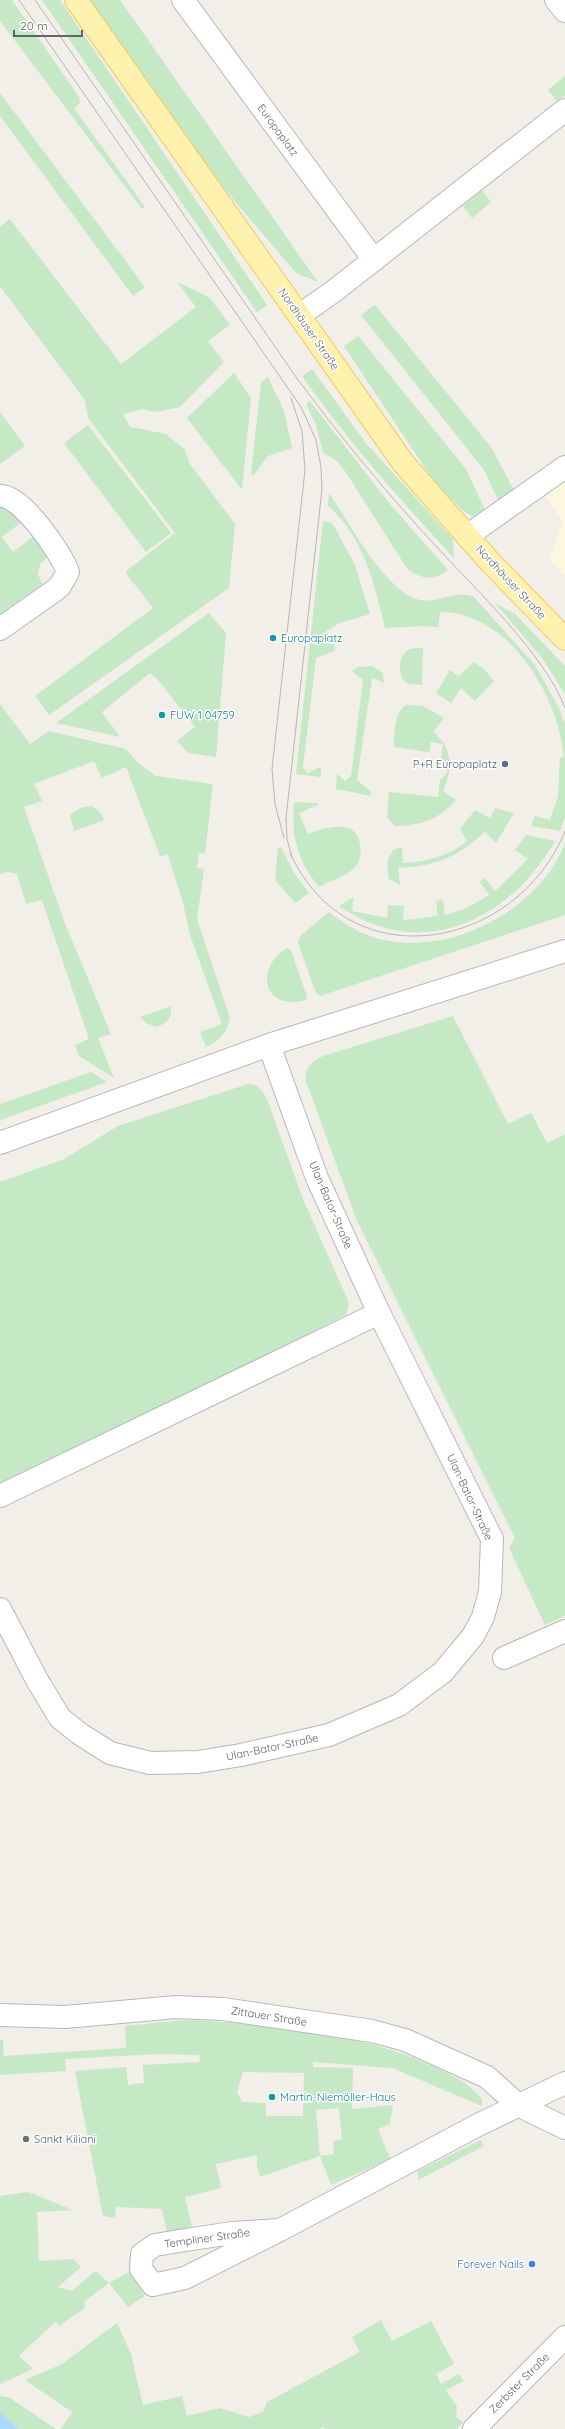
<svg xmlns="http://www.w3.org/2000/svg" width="565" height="2429" font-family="Quicksand,sans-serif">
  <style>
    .commercial { fill: #fef7e0 }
    .green { fill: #c5e8c5; fill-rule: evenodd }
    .water { fill: #aadaff }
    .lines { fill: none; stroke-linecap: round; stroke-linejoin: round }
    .minor-casing { stroke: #b5b8bc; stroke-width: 24 }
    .major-casing { stroke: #f2c960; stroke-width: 24 }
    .minor { stroke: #fff; stroke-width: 22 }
    .major { stroke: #fff2af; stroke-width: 22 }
    .tram { stroke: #b6b7b8; stroke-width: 1 }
    .culture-dot { fill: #0f9aa8; stroke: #fff; stroke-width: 1.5 }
    .service-dot { fill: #5c6f8a; stroke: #fff; stroke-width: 1.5 }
    .worship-dot { fill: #6b7280; stroke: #fff; stroke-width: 1.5 }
    .shop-dot { fill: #3f7fe0; stroke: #fff; stroke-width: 1.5 }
    .labels { text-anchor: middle; stroke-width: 3; stroke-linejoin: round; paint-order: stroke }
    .street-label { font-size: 11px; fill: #5f6368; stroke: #fff }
    .culture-label { font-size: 11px; fill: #0d838f; stroke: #fff; text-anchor: start }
    .service-label { font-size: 11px; fill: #4e5e75; stroke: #fff; text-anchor: end }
    .worship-label { font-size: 11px; fill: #5b616d; stroke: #fff; text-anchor: start }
    .shop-label { font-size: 11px; fill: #366cbe; stroke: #fff; text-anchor: end }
  </style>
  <rect width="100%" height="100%" fill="#f1efe8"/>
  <path class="commercial" d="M565 480V576L549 560 563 522 544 494Z"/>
  <path class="green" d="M0 0H12L79 97 80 103 74 108 145 207 142 209 0 21Z
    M42 0H60L267 305 257 312Z
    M89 0H120L318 282 296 273 227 192 197 153Z
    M565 76V95L557 101 548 90Z
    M0 93 145 287 133 296 0 116Z
    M482 190 491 202 472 218 463 206Z
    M10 219 121 364 196 307 177 282 209 297 230 325 208 341 224 362 180 407 156 412 142 409 123 414 130 427 166 434 185 450 190 464 235 524 229 588 49 715 35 696 153 608 125 572 175 533 88 418 85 400 0 286V227Z
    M375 305 491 447 515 492 499 502 484 470 361 315Z
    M358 336 466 469 485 510 475 518 462 510 433 480 344 346Z
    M312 369 365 442 453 539 454 558C400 500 348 441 302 376Z
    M234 373 251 398 242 490 187 418Z
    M268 377 284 411 292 448 268 456 254 475H251L261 382Z
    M310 401 389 503 448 570C434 581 423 579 408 570L345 471 336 460 323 453 316 425 306 404Z
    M0 412 25 446 0 464Z
    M88 425 171 533 146 552 64 443Z
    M329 493C349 522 385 592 420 600 438 604 457 589 474 597L535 665 558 706 565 724V817L560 831 531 826 535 816 550 820 558 796 560 757H564C558 695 509 612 440 612L438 627 423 626 385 628C375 585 363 535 328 506Z
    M0 503 23 521 2 537 13 552 34 536 48 557 40 564 38 575 43 584 0 614Z
    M323 521 330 522 334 526 355 565 370 614 340 623 326 631 335 647 334 651 316 658 303 767 307 773 321 767V777L296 774Z
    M495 603 515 614 565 666V694L542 658Z
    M209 613 226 633 216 757 188 753 177 741 195 727 158 680 150 673 102 712 120 737 56 723Z
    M423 648 422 685C418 684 413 685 409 684 396 679 398 653 410 649 414 648 419 648 423 648Z
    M474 662 485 670 494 681 475 701 461 688 451 703 436 693 450 670 459 676Z
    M372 666 383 673 384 683 372 678 357 780 371 792V796L336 789 337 774 345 781 351 776 363 680 352 671 358 667Z
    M0 704 30 744 49 731 126 749 138 763 156 776 213 784 205 854 199 853 197 868 204 869 197 919 230 1018C226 1033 221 1040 206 1047L200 1032 222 1024 190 935 183 903 168 855 160 856 126 767 102 778 94 761 34 784 42 801 24 807 64 921 111 1034 98 1038 114 1078 79 1056 75 1045 89 1039 42 900 26 904 17 874 7 872 0 874Z
    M406 705 423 706 444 718 433 732C453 747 453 770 443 791L456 800C438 820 422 825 395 826L387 817 389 792 438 797 440 780 448 772 441 761 443 744 431 742 429 752 394 747C395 732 393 715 406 705Z
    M294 802 318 803V805L299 813 308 834C324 828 357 817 360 845 361 853 361 859 356 866 348 876 330 881 319 887 297 860 291 836 294 802Z
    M92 806 100 812 104 820 74 831 70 815 82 807Z
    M495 808 514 813 496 843 485 832C456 858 436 866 398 868L400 885 389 879 387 862 393 850 402 847 403 863C427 862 448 856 467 841L460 829 475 810 490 818Z
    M526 835 555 841C509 921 421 963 339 906L354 897 352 911 387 918 388 905 404 906 403 920 438 916 436 901 443 900 445 915 465 909 489 895 480 882 485 878 495 891 528 859 515 850Z
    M565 844V915L320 996 316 993 298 943 300 936 329 912C345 925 364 936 384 940 453 955 538 910 565 844Z
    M281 847 294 873 309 893 295 903 275 880 278 848Z
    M287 948 291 950 307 997 306 1000C264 1012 253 969 287 948Z
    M171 1006C172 1019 167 1023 156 1027L146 1023 140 1017Z
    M453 1016 508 1124 531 1113 547 1143 565 1134V1616L545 1625 509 1548 515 1538 357 1221 306 1081C305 1067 311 1062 323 1056Z
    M91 1072 107 1082 0 1120V1104Z
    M248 1084C259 1084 262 1090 267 1099L303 1199 349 1303 346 1315 0 1488V1182L64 1159 118 1126Z
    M184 2020C268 2023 355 2031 432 2066 451 2075 468 2082 482 2099V2106L392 2068 313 2062V2067L353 2068 352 2109 393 2105 390 2124 378 2129 390 2159 331 2185 320 2156 260 2177 257 2165V2155L216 2164 221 2188 185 2197 192 2227 167 2233 162 2209 116 2207 115 2218 103 2216 75 2071 126 2067 128 2085 144 2083 143 2065 200 2062 199 2055 159 2054 65 2059 66 2071 0 2075V2040H3L4 2056 126 2048 125 2026ZM243 2072 304 2073 303 2116H266V2103L242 2102 237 2092ZM339 2108 342 2140 333 2141 334 2154 320 2156 316 2110Z
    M481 2140 484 2146 418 2180V2171Z
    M28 2192 73 2210 37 2212 39 2261 73 2259 81 2267 58 2287 72 2291 95 2271 109 2283 129 2272 145 2296 128 2307 109 2283 84 2302 85 2308 59 2326 56 2321 19 2356 33 2369 0 2384V2196Z
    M381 2320 392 2341 431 2321 454 2364 436 2374 441 2384 459 2374 464 2381 446 2390 457 2407 456 2417 463 2422 457 2429H325L323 2427 319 2429H61L72 2412 25 2380 62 2364 117 2323 131 2354 143 2405 182 2396 187 2416 220 2408 249 2417 263 2412 267 2402 360 2352 352 2337Z
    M0 2396 10 2398 56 2429H0Z"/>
  <path class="water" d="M0 2412 17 2428 19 2429H0Z"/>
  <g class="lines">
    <defs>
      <path id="minor" d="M183 0 374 260
        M556 0 565 11
        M300 315 334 291 565 110
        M0 496C20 493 62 554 68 572L60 586 54 591 0 629
        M467 536 565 467
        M0 1143 269 1045 565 951
        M0 1496 379 1313
        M0 1609 37 1680 60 1718 80 1734 110 1753 150 1763 198 1762 241 1755 329 1735 399 1705 443 1672 473 1636 483 1617 490 1592 492 1539 379 1313 317 1178 269 1045
        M504 1658 565 1631
        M0 2015 65 2017 176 2007 223 2009 372 2031 405 2040 487 2077 518 2105 565 2128
        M280 2230 185 2278 153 2285 141 2269 142 2254 155 2245 179 2241 232 2233 280 2230 478 2125 565 2083
        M474 2429 565 2337"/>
      <path id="major" d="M76 0 404 464 491 563 565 639"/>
    </defs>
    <use href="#minor" class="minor-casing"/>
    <use href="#major" class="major-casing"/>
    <use href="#minor" class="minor"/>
    <use href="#major" class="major"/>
    <path class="tram" d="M19 0 301 407 316 440 321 467 322 489 286 818 287 839 292 857
      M35 0 296 377C339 435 384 490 433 543 473 587 545 654 565 708
      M284 838 275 804 272 769 305 470 302 431 291 398
      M290 853C349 982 517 950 565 831"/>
  </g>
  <g class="culture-dot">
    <circle cx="273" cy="638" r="4"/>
    <circle cx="162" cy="715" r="4"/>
    <circle cx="272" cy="2097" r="4"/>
  </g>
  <circle class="service-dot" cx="505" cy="764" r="4"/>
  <circle class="worship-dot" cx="26" cy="2139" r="4"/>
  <circle class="shop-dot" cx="532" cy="2264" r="4"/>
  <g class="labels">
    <g class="street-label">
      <text transform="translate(278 130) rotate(54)" y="4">Europaplatz</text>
      <text transform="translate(309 329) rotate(55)" y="4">Nordhäuser Straße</text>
      <text transform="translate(511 582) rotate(47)" y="4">Nordhäuser Straße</text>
      <text transform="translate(331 1205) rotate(67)" y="4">Ulan-Bator-Straße</text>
      <text transform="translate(470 1497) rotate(65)" y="4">Ulan-Bator-Straße</text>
      <text transform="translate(272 1747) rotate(-12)" y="4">Ulan-Bator-Straße</text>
      <text transform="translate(269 2016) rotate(9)" y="4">Zittauer Straße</text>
      <text transform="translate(207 2238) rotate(-8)" y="4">Templiner Straße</text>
      <text transform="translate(519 2383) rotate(-45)" y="4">Zerbster Straße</text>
    </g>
    <g class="culture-label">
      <text x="281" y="642">Europaplatz</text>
      <text x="170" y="719">FUW 1 04759</text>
      <text x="280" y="2101">Martin-Niemöller-Haus</text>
    </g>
    <g class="service-label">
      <text x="497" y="768">P+R Europaplatz</text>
    </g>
    <g class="worship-label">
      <text x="34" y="2143">Sankt Kiliani</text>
    </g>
    <g class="shop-label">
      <text x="524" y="2268">Forever Nails</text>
    </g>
  </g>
  <path d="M14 30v6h68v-6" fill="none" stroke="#5f6368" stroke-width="2"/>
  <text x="20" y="30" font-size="12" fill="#5f6368" stroke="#ffffff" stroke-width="3" paint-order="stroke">20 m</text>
</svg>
